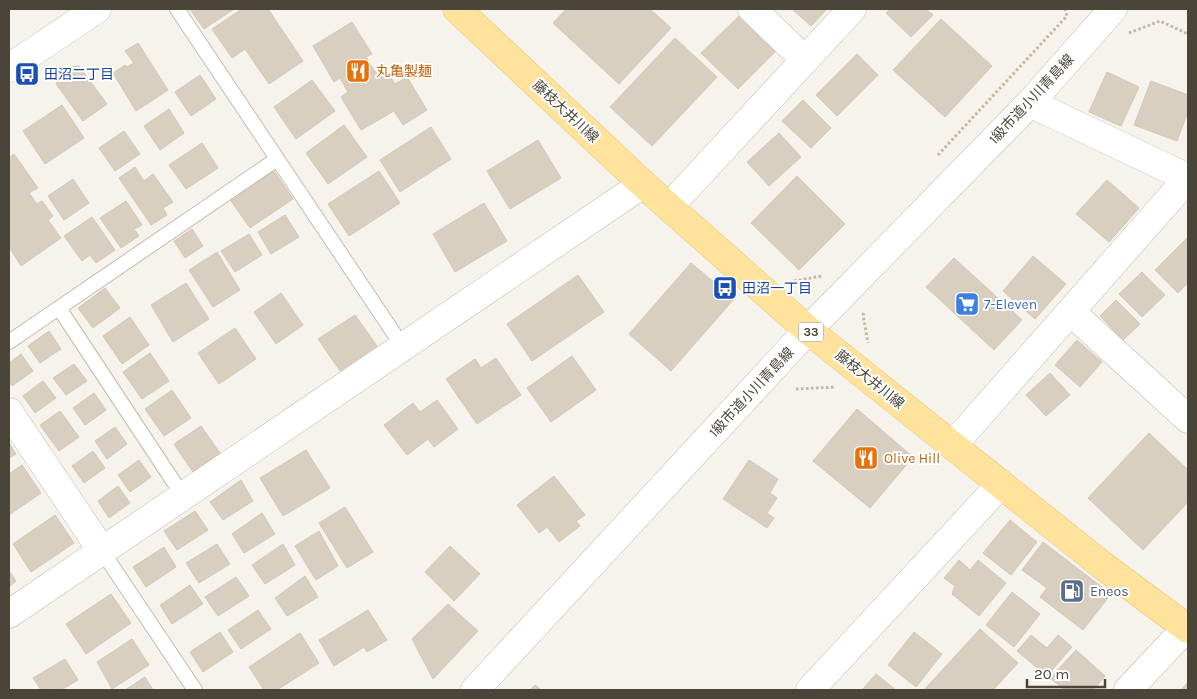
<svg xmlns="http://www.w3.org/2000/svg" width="1197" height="699" font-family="Karla,'Noto Sans JP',sans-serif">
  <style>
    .building { fill: #d8cfc1; stroke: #d3c7b4 }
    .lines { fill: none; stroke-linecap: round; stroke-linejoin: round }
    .service-casing { stroke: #c2bbae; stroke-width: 16 }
    .minor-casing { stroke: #c2bbae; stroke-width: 29 }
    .tertiary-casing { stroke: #c2bbae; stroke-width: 29 }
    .primary-casing { stroke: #e6c16a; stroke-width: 29 }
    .path { stroke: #c4b79f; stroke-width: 3; stroke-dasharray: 2.5 2.5; stroke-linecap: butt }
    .service { stroke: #fff; stroke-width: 14 }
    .minor { stroke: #fff; stroke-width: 28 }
    .tertiary { stroke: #fff; stroke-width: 28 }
    .primary { stroke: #ffe39c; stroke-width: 28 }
    .labels { text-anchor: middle; stroke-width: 4; stroke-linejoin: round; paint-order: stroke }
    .shield { fill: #fff; stroke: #817c74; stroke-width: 1 }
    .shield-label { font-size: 12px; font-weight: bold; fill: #4b4439 }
    .food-label { font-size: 14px; fill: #c56008; stroke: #fff; text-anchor: start }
    .transit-label { font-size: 14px; fill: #164399; stroke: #fff; text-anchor: start }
    .street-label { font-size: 14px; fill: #4b4439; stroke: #fff }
    .shop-label { font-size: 14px; fill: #366cbe; stroke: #fff; text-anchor: start }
    .service-label { font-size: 14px; fill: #4e5e75; stroke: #fff; text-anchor: start }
  </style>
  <rect width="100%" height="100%" fill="#f6f3ec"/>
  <path class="building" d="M190 9H234L204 29Z
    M242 9H268L303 61 269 84 245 49 232 58 212 29Z
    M566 9H650L671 28 619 84 553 23Z
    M792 9H827L811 26Z
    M890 9H926L933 15 911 37 886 13Z
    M741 14 777 50 738 89 701 53Z
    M941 19 992 66 945 117 893 70Z
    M352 22 372 54 366 57 375 72 384 67 395 84 407 77 427 110 403 125 394 111 361 130 341 97 348 92 340 78 334 82 313 46Z
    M675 38 717 77 652 146 610 107Z
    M138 43 168 90 136 111 113 73 125 65 127 67 134 63 125 51Z
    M857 54 878 75 837 116 816 95Z
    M79 66 107 104 83 121 56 84 60 74 71 67Z
    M1107 72 1139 87 1121 126 1089 112Z
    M200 75 216 99 191 116 175 92Z
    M312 80 335 111 296 139 274 107Z
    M1151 81 1188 95V112L1177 141 1134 125Z
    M803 100 831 128 811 148 782 121Z
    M62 105 84 138 45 164 23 131Z
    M169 109 184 133 160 150 144 126Z
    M344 125 367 157 328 184 306 153Z
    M431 127 451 159 400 192 380 160Z
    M124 131 140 154 115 171 99 148Z
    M779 133 801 157 769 186 747 162Z
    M538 140 561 178 510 209 487 171Z
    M202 143 218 168 186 189 169 165Z
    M14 154 38 188 29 193 37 204 42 201 53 216 48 220 61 238 21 266 9 247V158Z
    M135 167 144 181 153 174 173 202 163 208 167 215 151 225 119 178Z
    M274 171 293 199 250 228 231 201Z
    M379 171 400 203 349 236 328 204Z
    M797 176 845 224 799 270 751 223Z
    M73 179 89 203 64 220 48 196Z
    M1107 180 1139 208 1109 242 1076 214Z
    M126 201 142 225 134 229 139 236 121 248 100 218Z
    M484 203 507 241 455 272 433 234Z
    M285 215 299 237 271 254 258 232Z
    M92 217 115 250 96 263 90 255 82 261 64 236Z
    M192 229 203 246 185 258 174 241Z
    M249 234 262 255 235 272 221 251Z
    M1188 237V283L1178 293 1155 270Z
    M217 252 240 290 213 307 189 270Z
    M1033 256 1066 284 1035 319 1003 291Z
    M954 258 1022 320 994 350 926 287Z
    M691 263 734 299 671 371 629 334Z
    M1142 272 1165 295 1142 317 1119 294Z
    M578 275 604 312 532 361 507 324Z
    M186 283 209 319 173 342 151 305Z
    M105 288 120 308 93 328 78 308Z
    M281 293 303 325 276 344 254 312Z
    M1116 300 1140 324 1123 340 1100 316Z
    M355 315 377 346 340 371 318 339Z
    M130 317 149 345 122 364 103 336Z
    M235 328 256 359 219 384 198 353Z
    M49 331 61 349 40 363 28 346Z
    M1077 340 1102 362 1080 387 1055 365Z
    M150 353 169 381 142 399 123 372Z
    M21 354 33 371 12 386 9 382V363Z
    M572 356 596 390 551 422 527 388Z
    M496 358 521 395 477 424 446 379 475 359 481 368Z
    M74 364 87 381 66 395 53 378Z
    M1050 373 1070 395 1046 416 1026 395Z
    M43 381 56 398 35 413 23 396Z
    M172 390 191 418 164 436 145 409Z
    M94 393 106 410 85 425 73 408Z
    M437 400 458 429 434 447 428 439 407 455 384 425 413 403 420 412Z
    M857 409 913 457 870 508 813 461Z
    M60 411 79 437 59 451 40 425Z
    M201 426 220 453 193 472 174 444Z
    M115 427 127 444 107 459 95 441Z
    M1149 433 1188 470V502L1143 550 1088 498Z
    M9 443 16 454 9 458Z
    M306 450 330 488 283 516 260 478Z
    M93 451 105 468 84 483 72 466Z
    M139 460 151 477 130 492 118 475Z
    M749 460 778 479 770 493 777 498 767 513 774 518 767 528 723 499Z
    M22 465 41 493 9 515V474Z
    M554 476 585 515 576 521 580 526 559 542 547 527 539 533 517 505Z
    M241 480 253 501 223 520 210 502Z
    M118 486 130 503 109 518 98 501Z
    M345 507 373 552 347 568 319 523Z
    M195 511 208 530 177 550 164 531Z
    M262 513 275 534 244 553 232 534Z
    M55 515 74 543 31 572 13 544Z
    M1010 520 1037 542 1011 575 983 553Z
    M319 531 338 566 316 580 295 546Z
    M1043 542 1111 594 1083 630 1040 597 1047 588 1022 570Z
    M217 544 230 564 199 583 186 563Z
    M283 544 295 565 265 584 252 565Z
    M450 546 480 574 454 601 425 572Z
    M164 547 176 567 146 587 133 567Z
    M959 560 970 570 978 560 1006 583 979 616 952 594 955 586 944 578Z
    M9 571 16 581 9 587Z
    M305 576 318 597 287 616 275 598Z
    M236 577 249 596 218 616 205 597Z
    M190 585 203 604 172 624 160 605Z
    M1012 592 1040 614 1014 647 986 625Z
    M111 594 131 623 86 654 66 624Z
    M448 604 478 631 433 679 412 639Z
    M258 610 271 629 241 649 228 630Z
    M368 610 387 640 367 652 364 647 334 666 319 640Z
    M980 629 1018 663 993 690H924Z
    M220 632 233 652 203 672 190 652Z
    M914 632 942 654 916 687 888 665Z
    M300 633 319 663 277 690H264L249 667Z
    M1031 635 1047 648 1058 635 1072 647 1047 676 1017 651Z
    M132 639 149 665 112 689 97 662Z
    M1076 650 1105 676 1093 690H1065L1050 678Z
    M65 659 78 680 61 690H41L33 678Z
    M876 674 896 690H862Z
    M145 677 153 690H125Z
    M1188 682V690H1181Z
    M535 685 541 690H530Z"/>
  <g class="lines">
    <defs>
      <path id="service" d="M177 9 403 347
        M59 308 183 496
        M9 342 277 159
        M102 551 195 690"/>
      <path id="minor" d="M752 9 805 60
        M669 207 852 9
        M1071 312 1188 419
        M9 412 102 551
        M953 445 1188 178 1030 103
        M9 614 643 184
        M810 690 1001 484
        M1128 690 1188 626"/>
      <path id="tertiary" d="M9 68 97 9
        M475 690 808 330 1030 103 1113 9"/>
      <path id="primary" d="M457 9 643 184 808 330 1102 565 1188 629"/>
    </defs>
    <use href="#service" class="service-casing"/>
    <use href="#minor" class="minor-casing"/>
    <use href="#tertiary" class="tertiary-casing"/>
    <use href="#primary" class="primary-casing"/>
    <path class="path" d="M1129 33 1160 21 1188 34
      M938 155 1067 16 1065 9
      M794 281 822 276
      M864 313 863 315 868 343
      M796 389 836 387"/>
    <use href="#service" class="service"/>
    <use href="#minor" class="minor"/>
    <use href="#tertiary" class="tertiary"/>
    <use href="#primary" class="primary"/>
  </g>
  <defs>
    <symbol id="restaurant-square" viewBox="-11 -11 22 22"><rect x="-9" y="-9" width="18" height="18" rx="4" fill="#e8710a" stroke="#fff"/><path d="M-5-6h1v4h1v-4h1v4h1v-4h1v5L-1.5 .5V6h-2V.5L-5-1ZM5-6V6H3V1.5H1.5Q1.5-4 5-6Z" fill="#fff"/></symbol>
    <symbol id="bus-square" viewBox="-11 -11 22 22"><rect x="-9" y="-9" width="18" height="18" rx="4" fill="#1a4fb4" stroke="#fff"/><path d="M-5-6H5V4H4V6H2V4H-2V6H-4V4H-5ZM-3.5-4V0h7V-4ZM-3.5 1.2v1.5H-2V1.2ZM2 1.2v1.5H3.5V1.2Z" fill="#fff"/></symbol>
    <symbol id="supermarket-square" viewBox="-11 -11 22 22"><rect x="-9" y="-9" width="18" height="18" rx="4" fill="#3f7fe0" stroke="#fff"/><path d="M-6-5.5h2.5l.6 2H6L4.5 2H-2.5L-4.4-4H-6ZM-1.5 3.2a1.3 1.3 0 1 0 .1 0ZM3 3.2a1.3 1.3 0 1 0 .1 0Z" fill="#fff"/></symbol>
    <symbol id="fuel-square" viewBox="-11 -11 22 22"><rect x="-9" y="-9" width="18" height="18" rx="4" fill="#5c6f8a" stroke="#fff"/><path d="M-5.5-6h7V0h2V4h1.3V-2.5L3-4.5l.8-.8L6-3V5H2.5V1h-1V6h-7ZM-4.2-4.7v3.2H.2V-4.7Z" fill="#fff"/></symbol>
  </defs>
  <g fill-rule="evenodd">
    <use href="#restaurant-square" x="344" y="57" width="28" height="28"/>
    <use href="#bus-square" x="13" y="60" width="28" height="28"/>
    <use href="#bus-square" x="711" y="274" width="28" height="28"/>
    <use href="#supermarket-square" x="953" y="290" width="28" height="28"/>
    <use href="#restaurant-square" x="852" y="444" width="28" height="28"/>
    <use href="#fuel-square" x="1058" y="577" width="28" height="28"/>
  </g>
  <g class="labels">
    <rect class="shield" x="798.5" y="322.5" width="25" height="19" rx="4"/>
    <g class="shield-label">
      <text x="811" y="336">33</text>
    </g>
    <g class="food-label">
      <text x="376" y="76">丸亀製麺</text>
      <text x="884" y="463">Olive Hill</text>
    </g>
    <g class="transit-label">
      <text x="44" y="79">田沼二丁目</text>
      <text x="742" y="293">田沼一丁目</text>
    </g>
    <g class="street-label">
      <text transform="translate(1031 99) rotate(-47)" y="5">1級市道小川青島線</text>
      <text transform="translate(566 111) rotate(43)" y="5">藤枝大井川線</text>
      <text transform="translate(870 379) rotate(39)" y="5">藤枝大井川線</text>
      <text transform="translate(751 392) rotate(-47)" y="5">1級市道小川青島線</text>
    </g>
    <g class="shop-label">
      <text x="984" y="309">7-Eleven</text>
    </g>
    <g class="service-label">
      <text x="1090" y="596">Eneos</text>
    </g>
  </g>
  <rect width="1197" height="699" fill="none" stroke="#4b4439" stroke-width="20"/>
  <path d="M1027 679v8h78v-8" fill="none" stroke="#4b4439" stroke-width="2.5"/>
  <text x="1034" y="679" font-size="15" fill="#4b4439" stroke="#ffffff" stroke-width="4" paint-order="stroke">20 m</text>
</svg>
